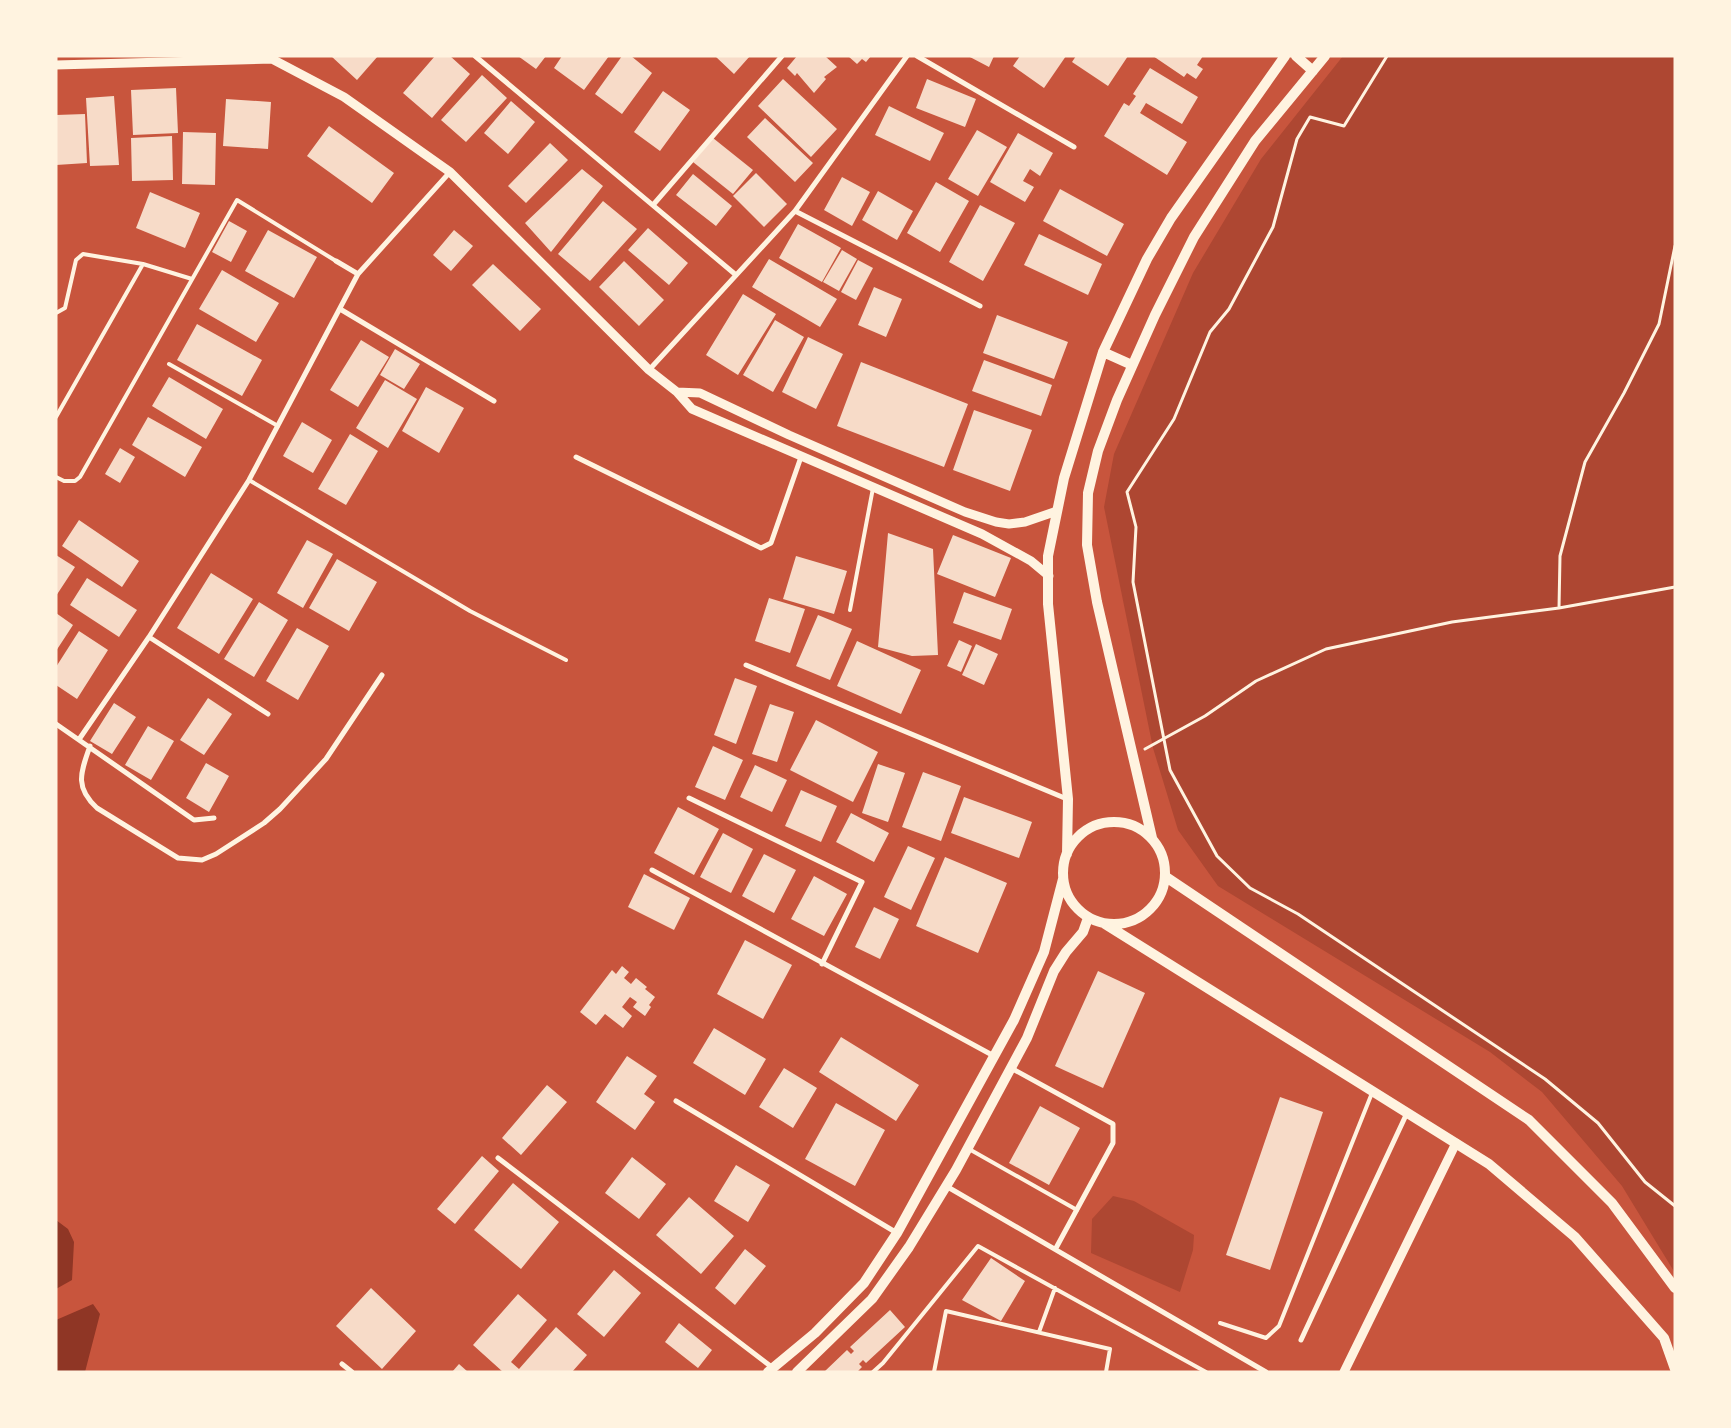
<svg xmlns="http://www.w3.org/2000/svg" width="1731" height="1428" font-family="Karla,sans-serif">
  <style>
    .green { fill: #ae4732 }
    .water { fill: #8f3625 }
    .building { fill: #f7dbc8 }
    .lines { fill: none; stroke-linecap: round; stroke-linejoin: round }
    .path { stroke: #fff3e0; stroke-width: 3 }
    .service { stroke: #fff3e0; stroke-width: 4 }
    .minor { stroke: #fff3e0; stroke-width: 5 }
    .tertiary { stroke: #fff3e0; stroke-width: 9 }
    .secondary { stroke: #fff3e0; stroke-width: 10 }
  </style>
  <rect width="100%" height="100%" fill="#c8553d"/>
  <path class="green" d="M1343 56H1675V1273L1622 1186 1542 1092 1490 1052 1218 886 1178 830 1153 748 1104 507 1114 454 1193 273 1261 159Z
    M1113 1196 1134 1201 1194 1235 1193 1250 1180 1292 1091 1253 1092 1219Z"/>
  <path class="water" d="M56 1220 68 1229 74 1242 72 1280 56 1289Z
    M93 1304 100 1314 85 1372H56V1320Z"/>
  <path class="building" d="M331 56H378L357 80Z
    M435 56H450L470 74 432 118 403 93Z
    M518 56H546L536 69Z
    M562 56H609L584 90 554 68Z
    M622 56H631L652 73 622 114 595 94Z
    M715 56H750L734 74Z
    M797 56H825L837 67 824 77 826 79 814 93 797 73 795 76 787 68Z
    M848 56H871L866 62 862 59 857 64Z
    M968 56H994L989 67Z
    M1020 56H1066L1044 88 1013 66Z
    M1076 56H1128L1108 86 1072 62Z
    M1153 56H1203L1197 65 1203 69 1196 79 1187 73 1184 77Z
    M1150 68 1198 97 1182 124 1146 103 1140 113 1187 142 1167 175 1104 136 1124 103 1129 106 1136 96 1133 94Z
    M482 75 507 98 466 142 441 120Z
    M783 79 837 129 811 157 758 106Z
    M927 79 976 99 965 127 916 108Z
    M176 88 178 133 133 135 131 90Z
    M663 91 690 110 660 151 634 132Z
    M114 96 119 165 90 166 86 98Z
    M226 99 271 102 268 149 223 146Z
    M511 101 535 122 508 154 484 133Z
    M889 106 944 133 930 161 875 135Z
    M85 114 87 163 56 165V115Z
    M765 118 813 163 795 182 747 137Z
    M329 126 394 173 372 203 307 156Z
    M977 130 1007 147 978 196 948 179Z
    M183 132 216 133 215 185 182 184Z
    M1018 133 1053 153 1040 176 1030 169 1023 181 1034 187 1025 202 990 182Z
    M172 136 173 180 132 181 131 138Z
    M713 138 753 170 733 194 693 162Z
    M550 143 568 160 526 203 508 186Z
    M582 169 603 186 551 252 525 223Z
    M756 173 787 204 764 227 733 196Z
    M693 174 732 206 716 226 676 195Z
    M842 177 870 192 852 226 824 210Z
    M936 182 969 201 940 252 907 233Z
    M1060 189 1124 224 1107 256 1043 221Z
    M878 191 913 211 897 240 862 220Z
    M150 192 200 213 185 248 136 228Z
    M603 201 637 229 590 281 558 254Z
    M980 205 1015 223 983 281 949 262Z
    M229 221 247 231 231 262 212 252Z
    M798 224 841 248 822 282 779 258Z
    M648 228 688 263 669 285 628 250Z
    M268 230 317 257 294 298 245 271Z
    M454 230 473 246 451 271 433 255Z
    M1039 234 1102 264 1088 295 1024 265Z
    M842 250 857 259 839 291 823 282Z
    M769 259 837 299 820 327 752 287Z
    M858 260 873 268 856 300 841 292Z
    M624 261 664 300 639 326 599 287Z
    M493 264 541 309 520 331 472 285Z
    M222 270 279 303 256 342 199 309Z
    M874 287 902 299 886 337 858 325Z
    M743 294 776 314 738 375 706 355Z
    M997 315 1068 342 1054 379 983 353Z
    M775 320 804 337 773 392 743 375Z
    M197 324 262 360 242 396 177 360Z
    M808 337 843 354 816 409 782 392Z
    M361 340 389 357 358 407 330 390Z
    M395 349 420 364 404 389 380 375Z
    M984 360 1052 385 1041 416 972 391Z
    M861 362 968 404 944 467 837 426Z
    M169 377 223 409 206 439 152 406Z
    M385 380 417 399 388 448 356 428Z
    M426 387 464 408 439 453 402 431Z
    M974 410 1032 430 1010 491 953 470Z
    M148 417 202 447 185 477 132 445Z
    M302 422 332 440 313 473 283 456Z
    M350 434 378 451 346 505 318 489Z
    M120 448 135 457 120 483 105 474Z
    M79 520 139 561 122 587 62 546Z
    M888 533 933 549 938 655 912 656 878 647Z
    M953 535 1011 558 995 597 937 574Z
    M307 540 333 554 303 608 277 593Z
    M56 555 75 567 56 596Z
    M796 556 847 571 834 614 783 599Z
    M337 559 377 582 349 631 309 608Z
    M211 573 253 599 219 654 177 628Z
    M87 578 137 610 119 637 70 605Z
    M964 592 1012 609 1001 640 953 623Z
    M769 598 805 609 790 653 755 641Z
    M259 602 288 620 254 677 224 659Z
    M56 613 73 625 56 651Z
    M818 615 852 629 830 680 796 666Z
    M297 628 329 646 298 700 266 681Z
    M79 631 108 650 77 699 56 685V667Z
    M959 640 972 646 961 672 947 666Z
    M857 641 921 670 901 714 837 686Z
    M976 644 998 654 984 685 962 675Z
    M735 678 757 686 736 744 714 735Z
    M208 698 232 714 204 755 180 740Z
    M114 703 136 717 112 754 90 741Z
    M770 704 794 712 777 762 752 754Z
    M816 720 878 752 853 802 790 770Z
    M148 726 174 741 151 780 125 765Z
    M713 746 743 760 725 800 695 787Z
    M206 763 229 776 209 812 186 798Z
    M878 764 905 773 888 822 862 813Z
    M755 765 787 780 772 812 740 797Z
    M923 772 961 786 941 841 902 827Z
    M801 790 837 806 821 842 785 826Z
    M964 797 1032 822 1019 858 951 833Z
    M678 807 719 829 694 875 654 853Z
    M851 813 889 833 874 862 836 842Z
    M723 833 753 849 731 893 700 877Z
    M908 846 935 858 911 910 884 897Z
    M764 854 796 870 774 913 742 896Z
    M945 857 1007 883 978 953 916 926Z
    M644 874 690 898 674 930 628 907Z
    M814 876 847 894 824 936 791 919Z
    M874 907 899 919 880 959 855 947Z
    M745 940 792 965 763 1019 717 994Z
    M622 966 629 972 624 978 631 984 636 978 647 987 645 989 655 997 649 1005 651 1007 645 1016 633 1007 637 1002 630 997 622 1007 632 1016 623 1028 605 1014 596 1025 580 1012 612 970 616 974Z
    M1098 971 1145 993 1103 1088 1055 1066Z
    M714 1028 766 1059 745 1095 693 1063Z
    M841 1037 919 1085 896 1121 819 1072Z
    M627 1056 657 1076 644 1094 655 1102 635 1130 596 1102Z
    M784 1068 817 1088 793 1128 759 1107Z
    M547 1085 567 1102 521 1155 502 1138Z
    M1280 1097 1323 1112 1270 1270 1226 1255Z
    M836 1103 885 1130 855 1186 805 1159Z
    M1040 1106 1080 1128 1049 1185 1009 1163Z
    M482 1156 499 1171 455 1224 437 1209Z
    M632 1157 666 1184 639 1219 605 1193Z
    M736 1165 770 1185 748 1222 714 1201Z
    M513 1183 559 1222 521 1269 474 1230Z
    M689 1197 734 1236 701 1274 656 1235Z
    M745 1249 766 1266 735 1305 715 1288Z
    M991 1258 1025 1281 1001 1321 962 1300Z
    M614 1270 641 1293 604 1337 577 1314Z
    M371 1288 416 1331 382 1369 336 1326Z
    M518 1294 547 1320 511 1362 519 1369 556 1327 587 1355 572 1372H503L473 1345Z
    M890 1310 905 1327 866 1363 863 1360 859 1364 862 1367 857 1372H824L847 1350 851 1354 854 1351 850 1347Z
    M679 1323 712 1350 698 1368 665 1342Z
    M459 1364 468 1372H452Z"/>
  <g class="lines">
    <path class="path" d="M1387 56 1344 126 1310 117 1297 139 1273 227 1229 309 1210 332 1174 419 1127 492 1136 527 1133 582 1170 770 1217 856 1250 888 1298 914 1545 1079 1598 1123 1645 1182 1675 1206
      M1559 608 1560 556 1585 462 1624 393 1659 324 1675 246
      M1145 749 1205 716 1256 681 1326 649 1452 622 1559 608 1675 587"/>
    <path class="service" d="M56 313 65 308 76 260 83 254 143 264 192 279
      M169 364 278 426
      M56 417 143 264
      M56 477 64 481H75L80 477 237 200 336 261
      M249 480 470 611 566 660
      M850 610 873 488
      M969 1149 1077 1210
      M1220 1323 1266 1338 1279 1326 1372 1093
      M1039 1332 1055 1288
      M873 1372 883 1363 978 1246 1206 1372
      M934 1372 946 1311 1110 1349 1106 1372"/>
    <path class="minor" d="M475 56 736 275
      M917 56 1074 147
      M653 205 782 56
      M795 211 980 306
      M336 261 358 274
      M340 309 494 401
      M649 370 795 211 907 56
      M576 457 761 548 771 543 801 457
      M149 637 268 714
      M746 665 1067 799
      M56 724 194 820 214 818
      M80 738 149 637 249 480 358 274 450 172
      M90 746C81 772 74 787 97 808L178 858 202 860 216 854 264 823 280 809 326 759 382 675
      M689 798 862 882 822 964
      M652 870 994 1056
      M1011 1068 1113 1124V1143L1056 1248
      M676 1101 897 1233
      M498 1158 773 1368
      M946 1186 1266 1372
      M1301 1340 1407 1113
      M342 1364 352 1372"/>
    <path class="tertiary" d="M56 65 272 59 344 97 450 172 649 370 677 392 692 409 982 534 1031 561 1049 576
      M677 392 700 393 789 435 965 512 996 522 1009 524 1025 522 1057 511
      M1344 1372 1456 1143"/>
    <path class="secondary" d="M1296 56 1313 71
      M1103 352 1132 365
      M1063 873a51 51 0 1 1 102 0a51 51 0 1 1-102 0Z
      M1152 838 1097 602 1087 545 1088 493 1098 451 1117 400 1155 315 1194 237 1255 141 1325 56
      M1067 854 1068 799 1048 604V556L1064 478 1103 352 1147 259 1171 218 1285 56
      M1166 877 1529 1120 1612 1203 1675 1288
      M1105 924 1489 1164 1575 1237 1664 1338 1675 1369
      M768 1372 815 1333 864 1283 897 1233 1014 1020 1044 952 1063 879
      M797 1372 872 1299 909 1247 956 1170 1027 1038 1054 971 1066 952 1083 932 1088 918"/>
  </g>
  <rect width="1731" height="1428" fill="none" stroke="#fff3e0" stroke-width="115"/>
</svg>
